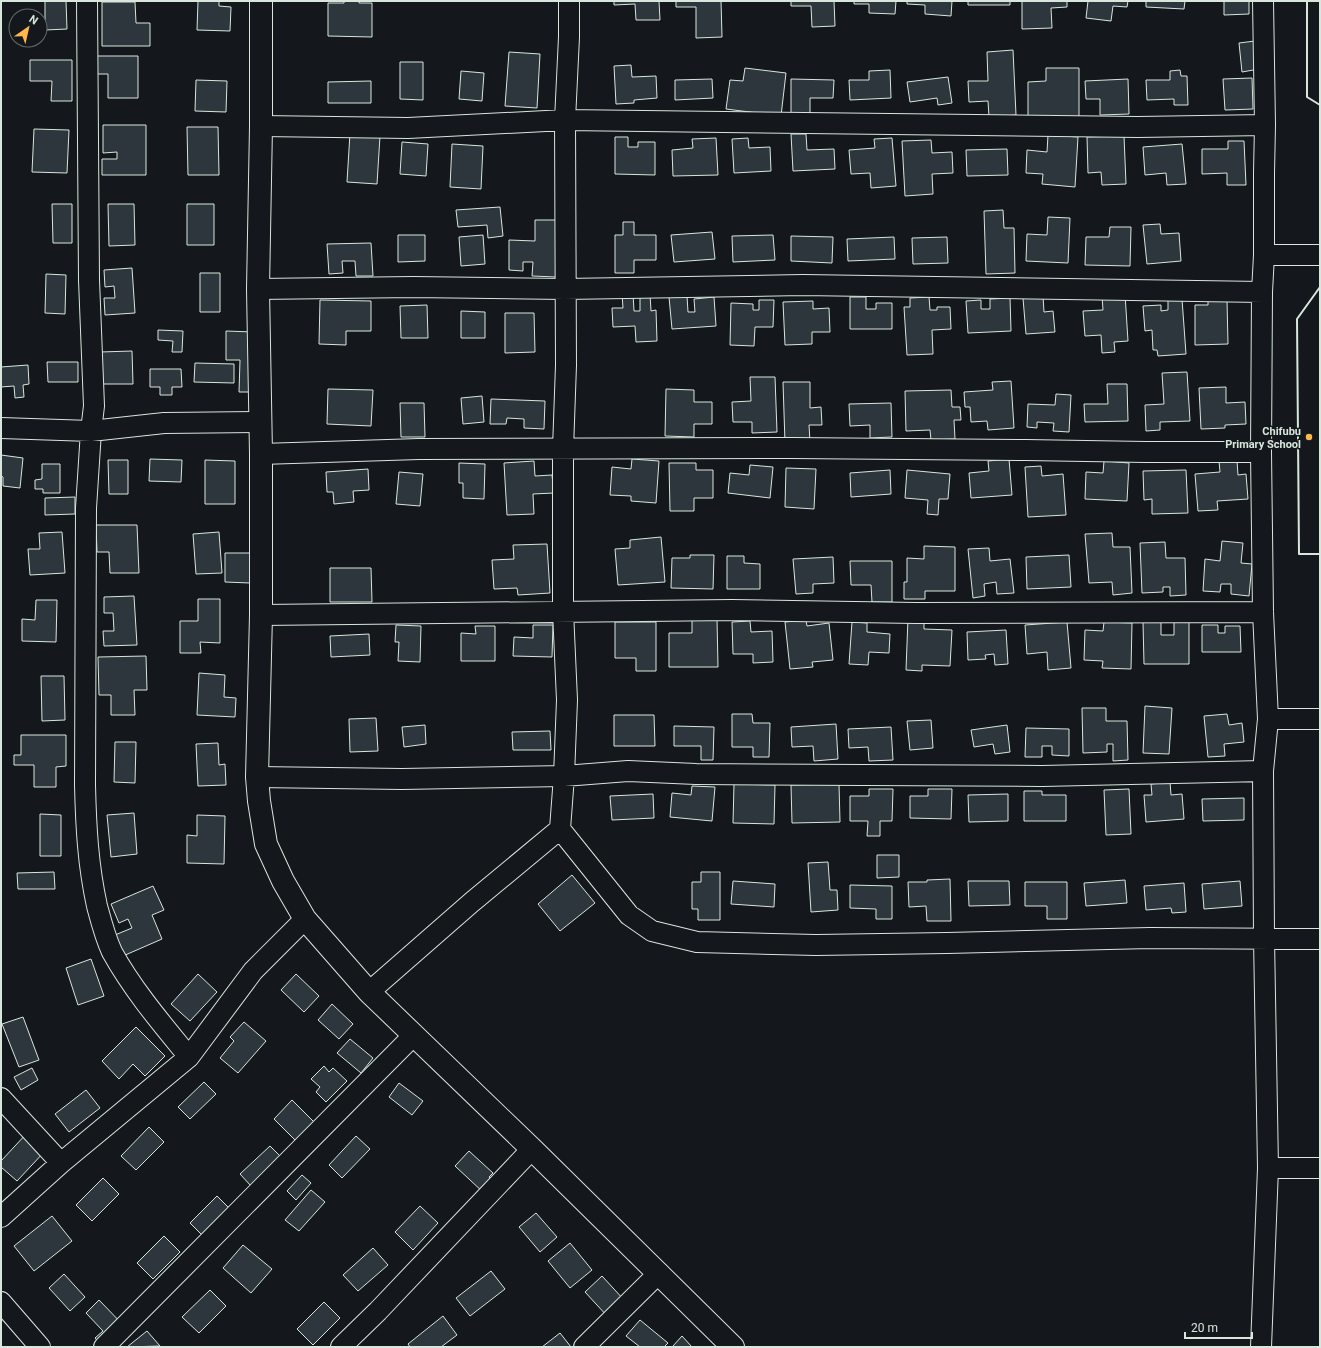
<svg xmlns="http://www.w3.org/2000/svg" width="1321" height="1348" font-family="Roboto,sans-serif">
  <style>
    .building { fill: #2c363c; stroke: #d8e6dc }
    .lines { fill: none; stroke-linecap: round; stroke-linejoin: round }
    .minor-casing { stroke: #d8e6dc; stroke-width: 22 }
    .secondary-casing { stroke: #d8e6dc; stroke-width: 24 }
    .minor { stroke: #14181c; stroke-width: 20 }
    .secondary { stroke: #14181c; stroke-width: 22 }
    .wall { stroke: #d8e6dc; stroke-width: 2 }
    .poi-dot { fill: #ffb74d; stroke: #14181c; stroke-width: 1.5 }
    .labels { text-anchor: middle; stroke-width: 3; stroke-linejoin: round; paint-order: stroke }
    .poi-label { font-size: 11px; font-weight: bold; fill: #d8e6dc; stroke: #14181c; text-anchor: end }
  </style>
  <rect width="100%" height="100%" fill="#14181c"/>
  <path class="building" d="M45 1H66L67 29 45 30Z
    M198 1H219V6L231 7 230 31 197 30Z
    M344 1H359V3H372V37L328 36V3H344Z
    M614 1H659L660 20H636L635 4 614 5Z
    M676 1H721L722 37 696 38V7H676Z
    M791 1H834L835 26 812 27 811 6H791Z
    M854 1H896L895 14 869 13V4H854Z
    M907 1H952L951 16 925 14V5L907 4Z
    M968 1H1010V5H968Z
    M1022 1H1067V7L1051 8 1052 28 1022 29Z
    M1088 1H1128L1127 7 1113 6 1111 21 1086 18Z
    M1146 1H1185L1184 9 1146 7Z
    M1224 1H1249V14L1224 15Z
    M102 2H135L136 23H150V46H102Z
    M1255 41 1259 69 1242 72 1239 43Z
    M1013 50 1016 115 989 117 988 101 969 102 968 81H988L987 52Z
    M509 52 540 54 537 108 505 106Z
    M93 56H138V98H108V74H93Z
    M30 60H72V101H51L52 81H30Z
    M400 62H423V100L400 99Z
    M631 65 632 77 656 76 657 98 634 100V103L616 104 614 66Z
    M745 68 786 73 781 116 726 109 730 80 743 81Z
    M1046 68H1079V117H1028V82L1046 81Z
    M890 70 891 98 850 100 849 80H869V71Z
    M1180 70 1181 76H1187L1188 105H1174V99L1147 100 1146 80H1170V71Z
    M461 71 484 73 482 101 459 99Z
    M948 77 952 103 938 105 937 98 910 102 907 82Z
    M1252 78 1253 109 1225 110 1223 79Z
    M712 79 713 98 675 100V80Z
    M791 79 834 80 833 98H810V113H791Z
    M1128 79 1129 114 1100 115V99H1086L1085 81Z
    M196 80 227 81 226 112 195 111Z
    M371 81V103H328V82Z
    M103 125H146V175H102V159H117V152L103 153Z
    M187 127H218L219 175H188Z
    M34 129 69 130 67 173 32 172Z
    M350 133 380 136 377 184 347 182Z
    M791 134H806L807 150 834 149 835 169 793 171Z
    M1048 135 1078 137 1075 187 1042 184 1043 174 1026 173 1027 150 1047 152Z
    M1124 136 1126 184 1102 185 1101 172 1088 173 1087 137Z
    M615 137H628V147H638V142H655V175L615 174Z
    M716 138 718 175 673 176 672 150 693 148 692 139Z
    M748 138 749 148 770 147 771 171 734 173 732 139Z
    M892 138 896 186 871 188 870 173 851 174 849 150 875 148 874 139Z
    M931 140 932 153 952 152 953 173 932 174 933 194 905 196 902 141Z
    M1228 141H1244L1246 185H1227V173L1202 174V149H1228Z
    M402 142 428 144 426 176 400 174Z
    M452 144 483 146 481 189 450 187Z
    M1182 144 1186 184 1167 185 1166 173 1145 175 1143 147Z
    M1007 149 1008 175 967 176 966 150Z
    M52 204H72V243H53Z
    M108 204H134L135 245 109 246Z
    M187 204H214V245H187Z
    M500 207 503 236 488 238 487 225 458 227 456 210Z
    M1003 210 1004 228H1014L1015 273 986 274 984 211Z
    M1048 217 1070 218 1068 263 1026 261 1027 234 1047 235Z
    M535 220H557L556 277 532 276 533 262H523V271L509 270V240L535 241Z
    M623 222H634V235H656V260H634V273H615V235H623Z
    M1160 224 1161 234 1179 233 1181 261 1147 264 1143 225Z
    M1110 227H1131L1130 266 1085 265 1086 237H1109Z
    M712 232 715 259 674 262 671 235Z
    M398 235H425V261L398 262Z
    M483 235 485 264 461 266 459 237Z
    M773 235 775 260 733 262 732 236Z
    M791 236 833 237 832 263 791 261Z
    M894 237 895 259 848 261 847 239Z
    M947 237 948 263 913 264 912 238Z
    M371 243 373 276H356L355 261H342L343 273 329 274 327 244Z
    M132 268 135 313 105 315 104 298H115L114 286 105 287 104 270Z
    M200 273H220V312H200Z
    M46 274 66 275 65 314 45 313Z
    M633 293 634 311H640V295L650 294 651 311 656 310 657 341 636 342 635 326 613 327 612 308H623L622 294Z
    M1125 294 1128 341 1114 342 1115 352 1102 353 1101 335 1085 336 1083 311 1103 310 1102 296Z
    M687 296 688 312H695L694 299 714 297 716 326 672 329 669 297Z
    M1043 296 1044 312 1053 311 1055 332 1026 334 1023 298Z
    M850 297H866V309H876V303H892V329H850Z
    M929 297 930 310H937V307H950L951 329 932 330 933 354 907 355 904 307H910V298Z
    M1010 298 1011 331 968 333 966 301 981 300V309H990V299Z
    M1182 299 1186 354 1158 356 1157 350H1153L1152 330 1145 331 1143 306 1161 305V311L1168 310V300Z
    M320 300 371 301V331H346V345L319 344Z
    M759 300H774L773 327H755L754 346 730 345 731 303 753 304V310H759Z
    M1208 300H1227L1228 344 1195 345V305H1208Z
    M813 301V309L829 308 830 332H812V344L785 345 783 302Z
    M427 305 428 338H401L400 306Z
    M461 311 485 312V338H461Z
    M505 313H534L535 352 505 353Z
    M158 330 183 331 182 352H172L173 341 158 340Z
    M226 331 253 332 252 392H239L240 360H226Z
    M132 351 133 384H101L100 352Z
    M47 362H78V382H48Z
    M195 363 234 364V383L194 382Z
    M28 365 29 384 23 385 24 397 15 398 14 386 1 387V367Z
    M150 369H181L182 387H172V395H160V387H150Z
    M1187 372 1190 421 1160 422V430L1146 431 1145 405 1164 404 1162 373Z
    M750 377H775L777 432 752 433V422H733L732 402 751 401Z
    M1011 381 1014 428 988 430 987 421 971 422 970 407H965L964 392 993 390 992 382Z
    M783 382H810V408L821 407 822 425H809L810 442 785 443Z
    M1107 384H1127L1128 421 1085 422 1084 404H1108Z
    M1226 387V403L1245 402 1246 424 1225 425V428L1201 429 1199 388Z
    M328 389 373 390 371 426 327 424Z
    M666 389 694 390V402H712V424H694V437L665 436Z
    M951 390 952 407H960L961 420H954L955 439 931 440 930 430 906 431 905 391Z
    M1056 394 1071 395 1069 432 1053 431 1054 423 1037 422V428L1027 427 1028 404 1055 405Z
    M482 396 484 422 463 424 461 398Z
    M491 399 545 401 544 429 524 428V419L507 418 506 424H490Z
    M400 403H424L425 437H401Z
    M891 403 892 437 870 438V425L850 426 849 404Z
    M1 455 23 458 20 488 3 486V477L1 476Z
    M150 459 182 460 181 482 149 481Z
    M632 459 659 461 656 503 631 501V496L610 495 612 467 631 469Z
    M1009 459 1012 495 971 498 969 473 989 471 988 461Z
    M108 460H128V494H109Z
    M205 460 235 461V504H205Z
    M534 461 535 476 552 475 554 493 533 494 534 514 507 515 504 463Z
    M1104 461 1129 463 1127 501 1085 499 1086 472 1103 473Z
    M1219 461H1237L1238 475 1246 474 1248 499 1217 501 1218 510 1198 511 1195 474 1220 472Z
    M459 463 485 464 484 499 463 498V483H459Z
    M669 463H696V470H713V498H694V511H670Z
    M42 464H60V493H43V489H35V480L42 479Z
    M750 465 773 467 770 498 728 493 730 473 749 475Z
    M1041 466 1042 476 1063 474 1066 515 1028 517 1025 467Z
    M786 468 816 469 814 509 785 507Z
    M368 469 369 490 353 491 354 502 334 504 333 492H327L326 472Z
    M890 470 891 494 851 497 850 473Z
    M907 470 950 474 948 499H939L938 515 927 514 928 500 905 498Z
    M1186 470 1188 513 1152 514V499L1144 500 1143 471Z
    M399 472 423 474 420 506 396 504Z
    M75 497V514L45 515V498Z
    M96 525H137L139 573H110L109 552H97Z
    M62 532 65 573 30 575 28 549H40L39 533Z
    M219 532 222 573 196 574 193 534Z
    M1112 533 1113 547H1130L1132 593 1113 595 1112 582 1089 583 1085 534Z
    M661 537 665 582 618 585 615 549 630 548V540Z
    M1222 541 1243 543 1241 563 1252 564 1249 596 1231 594V584H1221L1220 592 1203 591 1205 559 1220 561Z
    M1165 542 1166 558H1185L1186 595 1170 596V587H1163V592L1142 593 1140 543Z
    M547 544 550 593 518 595 517 588 494 589 492 560 514 559 513 545Z
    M924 546 955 547V591H925V599H904V582H907V558L924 559Z
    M989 548 990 561 1010 559 1014 593 997 594 996 582 984 584 985 596 973 598 968 549Z
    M225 553H250V583L225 582Z
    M690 555H714L713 589 671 588 672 558H690Z
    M1069 555 1071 587 1027 589 1026 557Z
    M727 556H744V563L760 564V589H727Z
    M833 557 834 583 813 584V593L796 594 793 559Z
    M850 561H892V602H872L871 585H851Z
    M330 568H371L372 602H330Z
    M134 596 137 645 104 646 103 631H114L113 613H104V597Z
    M198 599H220V643L200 642 201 653H180V621H198Z
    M36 600H57L56 642 22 641V619L35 620Z
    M908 618H924V629L952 630 950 666 922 665V671L906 670Z
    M717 619 718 667H669V633H692V620Z
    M806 620 807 626 829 623 833 660 812 662 813 667 790 669 785 622Z
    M750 621 751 632 772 631 773 662 753 663V654H733L732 622Z
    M615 622H656V671H636V658H615Z
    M852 622 867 623V632L890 634 889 653 869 652 868 665 849 664Z
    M1067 622 1071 668 1048 670 1047 652 1027 654 1025 625Z
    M1104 622 1132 623 1131 669 1102 668 1103 661 1084 660 1085 630 1103 631Z
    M1143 622H1161V635H1174V622H1189V664H1144Z
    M396 625 421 626 420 662 398 661 399 642H395Z
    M533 625H553L552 657 513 656 514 637 533 638Z
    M1202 625H1218V633H1225V626H1240L1241 652H1202Z
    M475 626H495V661H461V633L476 634Z
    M1006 630 1008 664 995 665 994 654 985 655 986 659 968 660 967 632Z
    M369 634 370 655 331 657 330 636Z
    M146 656 147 690H134L135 715H111V695H99L98 657Z
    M199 673 225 675 224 697 236 698 235 717 197 715Z
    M41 676H64L65 720 42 721Z
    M1145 706 1172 708 1169 754 1143 753Z
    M1082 708H1106V721H1127L1128 760 1113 761V744H1107V752L1083 753Z
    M732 714H752L753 723H770L769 757H753V747H732Z
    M1227 714 1229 725 1242 723 1244 742 1224 744 1225 756 1208 757 1204 716Z
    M614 715H654L655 746H614Z
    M376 718 378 751 350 752 349 719Z
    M931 720 933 748 910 750 907 721Z
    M836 724 838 759 814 761 813 746 792 747 791 727Z
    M425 725 426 744 404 747 402 727Z
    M1007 725 1010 752 995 754 993 744 974 747 971 730Z
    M674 726 714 727 713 760H701V746H674Z
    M891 727 893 760 869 761 868 747 849 748 848 729Z
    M1026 728 1069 729V756L1052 755V746H1042V757H1025Z
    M550 731 551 750H513L512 732Z
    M21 735H66V766L56 767V787H34V765H14V755H21Z
    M115 742H136L135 783 114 782Z
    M218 743 219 765 225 764 226 785 198 786 196 744Z
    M1170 782 1171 795 1182 794 1184 819 1146 822 1144 795H1152L1151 784Z
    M734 784 775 785 774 824 733 823Z
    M839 784 840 822 792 823 791 785Z
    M692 786 715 787 712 821 670 817 672 793 691 795Z
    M869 789H893L892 821H880V836H867L868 821H850V796H869Z
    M928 789H952L951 819 910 818V796H928Z
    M1129 789 1131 834 1106 835 1104 790Z
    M1024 791H1042V795H1066V821H1024Z
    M653 794 654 818 612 820 610 796Z
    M1008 794V821L969 822 968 795Z
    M1244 798V820L1203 821 1202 799Z
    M134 813 137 854 111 857 107 815Z
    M40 814 61 815V856H40Z
    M197 815 225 816 224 864 187 863V835L197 836Z
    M877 855H899V877L877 878Z
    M828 862 830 890H837L838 910 811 912 808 863Z
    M54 872 55 889H18L17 873Z
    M701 872H720V920H698V909H692V882H701Z
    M572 875 595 903 560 931 538 904Z
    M950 879 951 921H927L926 906 909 907 908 882H927V880Z
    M1125 880 1127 903 1086 906 1084 883Z
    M733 881 775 884 774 907 731 904Z
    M968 881H1009L1010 905 969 906Z
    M1240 881 1242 906 1204 909 1202 884Z
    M1025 882H1067V919H1047V906H1025Z
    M1184 883 1186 912 1172 913 1171 908 1146 910 1144 886Z
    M850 885 892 886V919H876V909L850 908Z
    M153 886 164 910 152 915 162 939 123 956 115 935 132 928 128 919 119 923 111 904Z
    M91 959 104 996 78 1005 66 968Z
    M198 974 217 992 190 1021 171 1004Z
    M296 974 319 996 304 1012 281 990Z
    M332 1004 353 1024 339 1039 318 1020Z
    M23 1017 39 1060 19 1067 2 1024Z
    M244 1022 266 1041 238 1073 220 1058 234 1041 230 1037Z
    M136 1027 165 1056 145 1076 133 1064 119 1079 102 1061Z
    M350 1039 373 1058 361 1073 337 1053Z
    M324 1066 329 1072 333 1068 347 1081 326 1102 316 1092 320 1087 311 1079Z
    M32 1068 38 1080 21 1090 14 1077Z
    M204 1082 216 1094 190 1119 178 1107Z
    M399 1083 423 1101 412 1115 389 1097Z
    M86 1090 100 1108 69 1132 55 1114Z
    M292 1100 315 1123 296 1141 274 1119Z
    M149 1127 164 1142 136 1170 121 1156Z
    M28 1132 46 1150 17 1181 1 1167V1161Z
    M356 1136 370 1149 342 1178 329 1165Z
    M270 1146 282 1158 251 1186 240 1174Z
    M469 1151 493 1173 489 1177 495 1182 484 1193 455 1166Z
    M302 1175 311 1183 296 1200 287 1191Z
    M103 1178 119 1194 92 1221 76 1205Z
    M311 1190 325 1202 299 1231 285 1220Z
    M217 1196 233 1212 206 1239 190 1223Z
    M420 1206 438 1223 413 1250 395 1232Z
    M536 1213 557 1237 540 1252 519 1227Z
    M52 1216 72 1241 34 1271 14 1246Z
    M164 1236 180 1252 153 1279 137 1263Z
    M570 1243 592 1270 570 1288 548 1261Z
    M243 1245 272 1269 251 1293 223 1268Z
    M373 1248 388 1265 358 1291 343 1275Z
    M491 1271 505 1289 470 1316 456 1298Z
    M64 1274 85 1297 70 1311 49 1288Z
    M602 1276 625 1301 608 1317 585 1292Z
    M210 1290 226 1306 199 1333 182 1317Z
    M99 1300 127 1329 103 1347 95 1338 103 1331 86 1313Z
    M324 1302 340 1318 313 1345 297 1329Z
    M443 1316 457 1335 441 1347H410L408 1344Z
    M640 1320 668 1343 664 1347H640L626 1336Z
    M147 1331 160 1346 127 1347Z
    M560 1333 571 1347H542Z
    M682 1336 692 1347H674L673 1346Z"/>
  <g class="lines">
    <defs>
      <path id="minor" d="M87 1 89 280 94 406 91 431 86 508 85 785C86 827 88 865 97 906 101 921 105 937 112 952 133 990 162 1024 189 1057
        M569 1V37L565 120 566 365 563 449V611L567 700 564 776 560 829 629 915 652 931 697 942 816 945 947 943 1150 938 1320 939
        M261 126 408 128 565 120 1138 127 1265 125
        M1264 255H1320
        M258 289 413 287 565 289 803 285 1262 292
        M1 428 91 431 164 423 259 422
        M261 454 419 449 792 448 1026 450 1146 452H1261
        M261 615 732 610 916 613 1263 612
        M1268 719H1320
        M257 777 402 779 564 776 628 771 696 774 1042 776 1263 771
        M369 992 472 902 560 829
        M1 1098 61 1163
        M1268 1168H1320
        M1 1217 61 1163 189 1057 253 971 305 919
        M1 1302 40 1347
        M104 1347 413 1036
        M341 1347 378 1311 532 1149
        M584 1347 659 1273
        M1261 1347 1268 1168 1264 938 1263 771 1268 719 1263 612 1261 452 1262 292 1264 255V173L1265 125 1263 1"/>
      <path id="secondary" d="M261 1V126L258 289 261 454V615L257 777 259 801 266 844 283 881 305 919 369 992 532 1149 733 1347"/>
    </defs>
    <use href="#minor" class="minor-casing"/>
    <use href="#secondary" class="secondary-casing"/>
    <use href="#minor" class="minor"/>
    <use href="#secondary" class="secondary"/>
    <path class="wall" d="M1307 1V97L1320 105
      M1320 287 1297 319 1299 554H1320"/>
  </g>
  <circle class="poi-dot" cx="1309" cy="437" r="4"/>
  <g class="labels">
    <g class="poi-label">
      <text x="1301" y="435">Chifubu<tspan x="1301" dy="13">Primary School</tspan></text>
    </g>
  </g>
  <rect width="1321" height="1348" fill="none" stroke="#d8e6dc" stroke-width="4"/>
  <g transform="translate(28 28) rotate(34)"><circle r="19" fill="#14181c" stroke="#626a69"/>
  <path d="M0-3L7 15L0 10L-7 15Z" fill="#ffb74d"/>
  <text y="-6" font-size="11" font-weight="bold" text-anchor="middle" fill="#d8e6dc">N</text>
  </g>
  <path d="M1185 1332v6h67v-6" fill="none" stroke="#d8e6dc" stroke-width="2"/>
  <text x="1191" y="1332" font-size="12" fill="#d8e6dc" stroke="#14181c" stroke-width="3" paint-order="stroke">20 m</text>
</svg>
